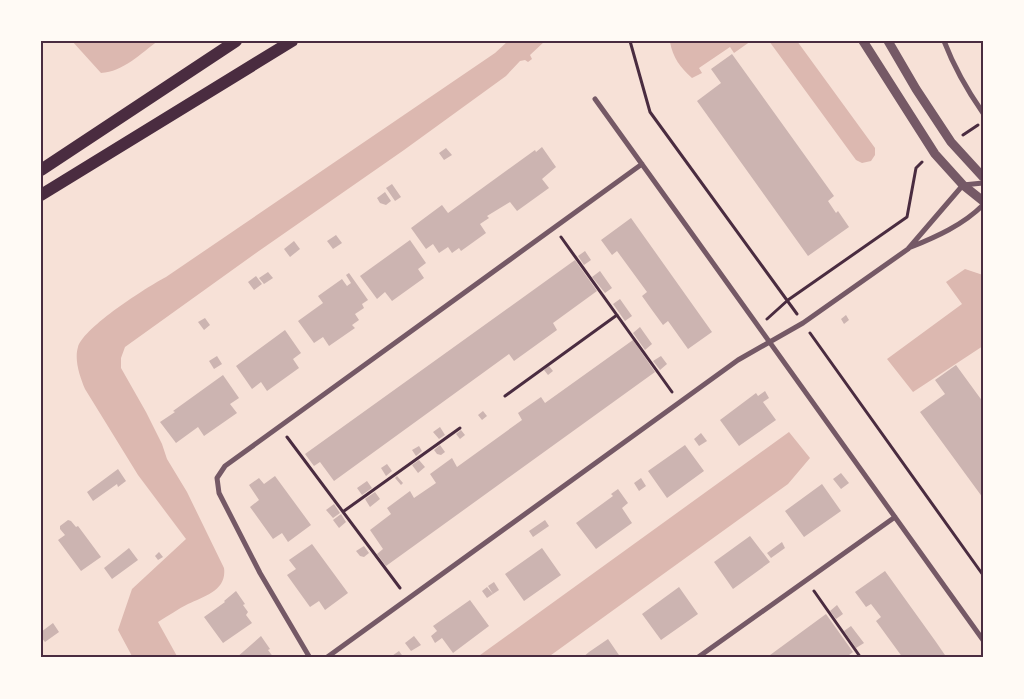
<svg xmlns="http://www.w3.org/2000/svg" width="1024" height="699" font-family="'Sofia Sans Condensed',sans-serif">
  <style>
    .water { fill: #dcb8b0 }
    .building { fill: #ccb4b1 }
    .lines { fill: none; stroke-linecap: round; stroke-linejoin: round }
    .path { stroke: #4a2c40; stroke-width: 3 }
    .minor { stroke: #755966; stroke-width: 5 }
    .tertiary { stroke: #755966; stroke-width: 9 }
    .primary { stroke: #4a2c40; stroke-width: 12 }
    .neatline { fill: none; stroke: #4a2c40; stroke-width: 2 }
  </style>
  <rect width="100%" height="100%" fill="#f7e1d7"/>
  <path class="water" d="M72 41H158C141 53 123 72 101 73Z
    M508 41H545L530 55 532 59 528 62 525 60 520 61 506 76 404 150 256 253 125 347 121 358V368L146 412 162 444 167 459 187 492 224 568C227 590 205 596 188 604 178 609 168 616 158 622L178 658H133L118 630 132 589 186 539 138 475 85 389C80 377 74 360 78 347 84 327 147 287 166 277L495 53Z
    M751 41 734 53 730 47 699 68 702 73 692 78C680 67 673 58 670 42Z
    M769 41H797L875 148V155L871 161 862 163 856 160Z
    M965 269 983 275V346L913 392 887 359 962 304 946 282Z
    M789 432 810 458 788 484 547 658H476Z"/>
  <path class="building" d="M732 54 834 196 828 201 836 213 838 211 849 227 808 256 697 101 721 83 711 69Z
    M542 147 556 167 542 179 549 188 517 211 510 202 487 216 489 218 480 224 486 233 461 251 459 248 452 253 448 247 439 253 433 244 426 249 411 228 442 205 448 213 535 150 536 152Z
    M446 148 452 155 444 160 439 153Z
    M392 184 401 197 395 201 386 188Z
    M385 192 391 201 386 205 380 203 377 198Z
    M631 218 712 332 688 349 668 321 663 325 652 310 642 296 647 292 617 251 612 255 601 240Z
    M336 235 342 243 333 249 327 241Z
    M410 240 426 263 418 269 424 278 392 301 385 292 377 299 360 276Z
    M294 241 300 249 290 257 284 249Z
    M585 251 591 260 584 265 578 256Z
    M575 260 597 291 553 323 557 330 514 361 509 354 334 481 320 462 314 466 305 454Z
    M600 271 612 288 605 293 592 277Z
    M268 272 273 278 264 284 259 278Z
    M349 273 368 300 362 304 364 308 355 314 359 320 352 325 355 328 329 346 323 337 314 343 298 321 323 303 318 296 342 279 347 286 351 283 346 275Z
    M256 276 262 284 254 290 248 282Z
    M620 299 632 316 625 321 613 304Z
    M846 315 849 320 844 324 841 319Z
    M205 318 210 325 204 330 198 322Z
    M640 327 652 344 645 350 633 333Z
    M285 330 301 353 293 359 299 368 267 391 261 382 252 389 236 366Z
    M633 340 655 372 386 566 377 554 383 549 370 530 391 514 387 508 410 491 414 498 436 483 430 474 452 458 457 467 522 420 518 413 541 397 545 403Z
    M217 356 222 364 214 369 209 361Z
    M661 356 667 364 660 370 653 361Z
    M956 365 983 402V498L920 412 945 394 935 380Z
    M549 366 553 371 548 375 544 370Z
    M223 375 239 398 230 404 237 413 204 436 198 427 176 443 160 422 175 412 173 411Z
    M765 391 769 398 763 402 776 420 739 446 720 420 756 393 758 396Z
    M483 411 487 416 482 420 478 415Z
    M440 427 445 435 439 439 433 432Z
    M461 430 465 435 460 439 456 434Z
    M701 433 707 441 699 446 694 439Z
    M440 445 445 452 441 455 437 454 434 450Z
    M685 445 704 471 667 498 648 471Z
    M419 446 422 451 416 456 412 450Z
    M419 460 425 467 418 473 412 465Z
    M387 464 392 471 386 476 381 468Z
    M118 469 126 481 118 487 117 484 93 501 87 492Z
    M841 473 849 483 841 489 833 479Z
    M275 476 311 525 288 542 282 533 273 539 250 507 259 500 249 485 259 478 264 484Z
    M397 476 403 483 401 485 395 478Z
    M641 478 646 486 639 491 634 483Z
    M367 481 372 488 362 495 357 488Z
    M822 484 841 511 804 537 785 511Z
    M618 489 628 503 622 508 632 523 596 549 576 523 613 496 611 494Z
    M375 492 380 499 370 507 365 499Z
    M334 504 340 513 333 518 326 510Z
    M341 514 346 522 339 528 333 520Z
    M68 520 71 521 76 527 78 526 101 557 81 571 58 540 65 535 60 529V526Z
    M545 520 549 526 533 537 529 531Z
    M750 536 770 562 733 589 714 562Z
    M782 542 785 548 771 558 767 553Z
    M312 544 348 593 325 610 319 601 310 607 287 575 296 569 289 560Z
    M364 546 369 553 364 557 360 556 356 551Z
    M129 548 138 560 112 579 104 568Z
    M542 548 561 575 524 601 505 574Z
    M159 552 163 557 158 560 155 556Z
    M885 571 936 642 947 658H903L876 621 881 617 871 604 866 607 855 592Z
    M494 582 499 590 493 594 488 586Z
    M487 587 493 594 487 598 482 591Z
    M679 587 698 614 661 640 642 614Z
    M236 591 245 604 243 605 248 612 246 615 252 623 223 643 204 617 225 602 224 601Z
    M470 600 489 626 453 653 442 638 435 643 431 636 437 631 433 626Z
    M837 605 843 614 836 619 830 611Z
    M826 614 853 652 845 658H766Z
    M53 623 59 632 45 642 41 637V632Z
    M851 626 864 643 856 648 844 631Z
    M261 636 270 649 268 650 274 658H236Z
    M414 636 421 645 411 651 405 643Z
    M608 639 621 658H582L589 652Z
    M399 651 404 658H389Z"/>
  <g class="lines">
    <path class="path" d="M630 41 650 112 797 314
      M963 135 978 125
      M561 237 672 392
      M767 319 788 300 907 217 916 168 922 162
      M810 333 983 575
      M505 396 617 315
      M287 437 400 588
      M344 511 460 428
      M814 591 861 658"/>
    <path class="minor" d="M944 41C954 67 967 90 983 113
      M595 99C725 279 854 460 983 640
      M911 247C936 237 963 225 983 205
      M310 658 260 573 219 493 217 478 225 466 642 164
      M326 658 738 360 803 323 908 249 963 185 983 183
      M697 658 895 517"/>
    <path class="tertiary" d="M863 41 935 154 963 185 983 201
      M888 41 916 89 951 142 983 177"/>
    <path class="primary" d="M41 170 236 41
      M41 195 292 41"/>
  </g>
  <rect width="1024" height="699" fill="none" stroke="#fffaf5" stroke-width="85"/>
  <rect x="42" y="42" width="940" height="614" class="neatline"/>
</svg>
